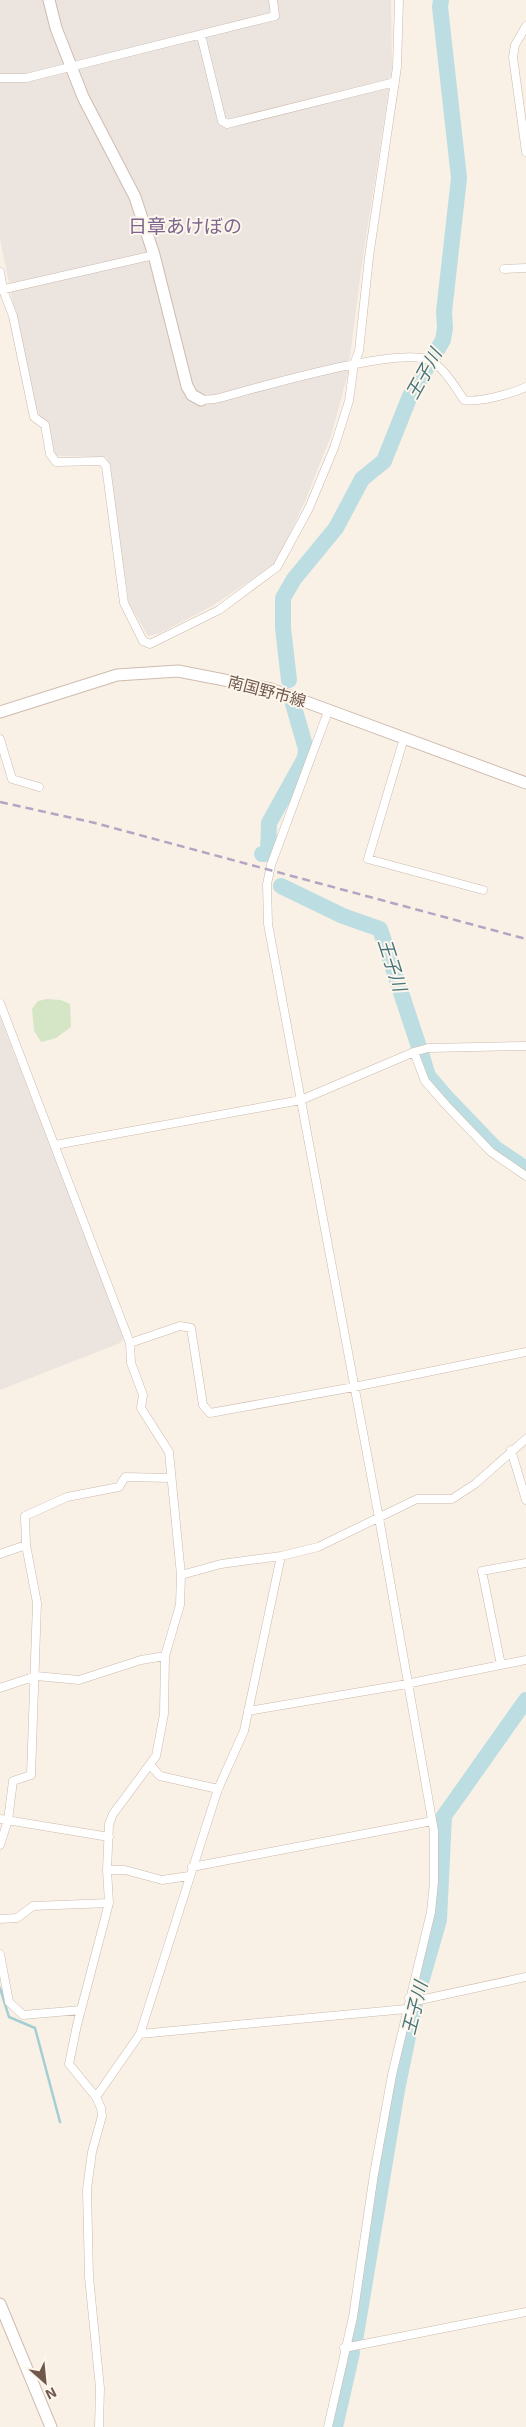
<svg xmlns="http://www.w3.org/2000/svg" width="526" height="2427" font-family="'Exo 2','Noto Sans JP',sans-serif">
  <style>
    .industrial { fill: #ebe4df }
    .green { fill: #d4e6c5 }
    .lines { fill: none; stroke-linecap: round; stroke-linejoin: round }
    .stream { stroke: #a3ced3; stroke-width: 2.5 }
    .river { stroke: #bcdee2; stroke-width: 16 }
    .street-casing { stroke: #cbb9ad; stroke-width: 9 }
    .secondary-casing { stroke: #cfbbae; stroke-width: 13 }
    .street { stroke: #fff; stroke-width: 8 }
    .secondary { stroke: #fff; stroke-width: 11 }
    .rail { stroke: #b4a5c3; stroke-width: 2.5; stroke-dasharray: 8 5; stroke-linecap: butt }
    .labels { text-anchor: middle; stroke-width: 4; stroke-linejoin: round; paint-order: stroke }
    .street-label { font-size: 16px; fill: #71584d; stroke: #fdf6ec }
    .water-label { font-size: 18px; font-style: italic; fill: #46757b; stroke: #fdf6ec }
    .quarter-label { font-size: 19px; fill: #7d658d; stroke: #fdf6ec }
  </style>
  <rect width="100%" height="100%" fill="#faf1e6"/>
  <path class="industrial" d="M0 0H391L392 68 361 270 348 373 331 436 303 506 275 564 212 606 160 633 148 636 129 603 107 457 57 456 54 452 49 423 36 416 0 239Z
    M0 1017 124 1338 120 1343 0 1390Z"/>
  <path class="green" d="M47 999 61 1000 70 1004 71 1027 56 1038 41 1042 34 1031 32 1009 38 1001Z"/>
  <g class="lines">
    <path class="stream" d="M0 1988 9 2017 35 2028 60 2122"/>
    <path class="river" d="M289 680 283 628V598L294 579 336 528 362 479 384 461 410 396 443 340 445 328 444 312 459 178 440 7 441 0
      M262 854H268L269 823 305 758 306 749 292 700
      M281 886 343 916 380 929 419 1047
      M421 1053 428 1076 446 1097 495 1148 526 1169
      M355 2341 397 2090 415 2003 439 1920 444 1816 526 1700
      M335 2427 352 2353"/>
    <defs>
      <path id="street" d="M526 26 515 45 513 57 526 152
        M201 35 222 121 227 124 395 82
        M0 78H26L275 16 273 0
        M504 269 526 268
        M0 272 3 290 13 316 34 417 45 425 50 454 56 462 102 461 106 466 124 603 143 641 150 644 219 610 277 567 309 508 334 448 349 401 354 364 359 351 369 257 397 67 399 0
        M0 290 154 255
        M201 400 215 399C254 389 397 346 429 360 444 367 455 387 464 400 479 403 513 393 526 387
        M404 738 368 859 483 890
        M0 739 12 779 39 787
        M0 1003 130 1343 131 1363 143 1395 141 1408 169 1452 181 1575 180 1605 165 1656 164 1714 156 1756 113 1814 109 1824 107 1870 109 1903 77 2025 69 2064 96 2097 101 2108 102 2116 92 2152 87 2189 89 2277 100 2388 99 2427
        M414 1052 425 1081 446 1105 491 1152 526 1176
        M55 1145 301 1100 414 1052 428 1048 526 1046
        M130 1343 180 1326 191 1328 203 1405 210 1413 354 1387 526 1352
        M511 1450 526 1500
        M0 1554 26 1545
        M181 1575 221 1564 281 1556 318 1547 417 1499H452L475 1484 526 1439
        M501 1665 482 1571 526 1563
        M0 1688 36 1676 79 1680 141 1660 165 1656
        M248 1711 401 1685 526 1660
        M151 1766 160 1776 218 1789
        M0 1819 109 1837
        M0 1845 8 1820 13 1781 31 1775 37 1603 26 1545 25 1516 67 1497 119 1487 125 1477 171 1478
        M192 1867 432 1821
        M107 1870H125L162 1880 189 1876
        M0 1919 17 1918 33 1906 109 1903
        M0 1954 9 2002 23 2015 81 2010
        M409 1998 420 2000 526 1977
        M140 2034 406 2009
        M96 2097 140 2034 218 1789 244 1731 281 1556
        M344 2348 526 2312
        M328 2427 353 2317 374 2174 392 2075 431 1912 434 1882V1831L379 1518 268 924 267 884 271 865 329 709"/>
      <path id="secondary" d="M49 0 56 28 83 97 135 197 154 255 187 386 192 395 201 400
        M0 712 117 675 178 671 271 689 526 783
        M0 2304 51 2427"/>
    </defs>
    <use href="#street" class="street-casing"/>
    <use href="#secondary" class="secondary-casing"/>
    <use href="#street" class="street"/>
    <use href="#secondary" class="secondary"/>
    <path class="rail" d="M0 802 95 823 526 939"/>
  </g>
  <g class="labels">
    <g class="street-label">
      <text transform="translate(267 691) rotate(15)" y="6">南国野市線</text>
    </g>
    <g class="water-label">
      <text transform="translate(424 374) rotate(-61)" y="6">王子川</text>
      <text transform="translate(392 965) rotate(72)" y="6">王子川</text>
      <text transform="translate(415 2008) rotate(-76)" y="6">王子川</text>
    </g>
    <g class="quarter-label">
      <text x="185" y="233">日章あけぼの</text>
    </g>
  </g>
  <g transform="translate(45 2382) rotate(153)" stroke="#fdf6ec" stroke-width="4" paint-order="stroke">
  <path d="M0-4L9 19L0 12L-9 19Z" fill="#71584d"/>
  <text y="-8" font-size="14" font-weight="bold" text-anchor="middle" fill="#71584d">N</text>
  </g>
</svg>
